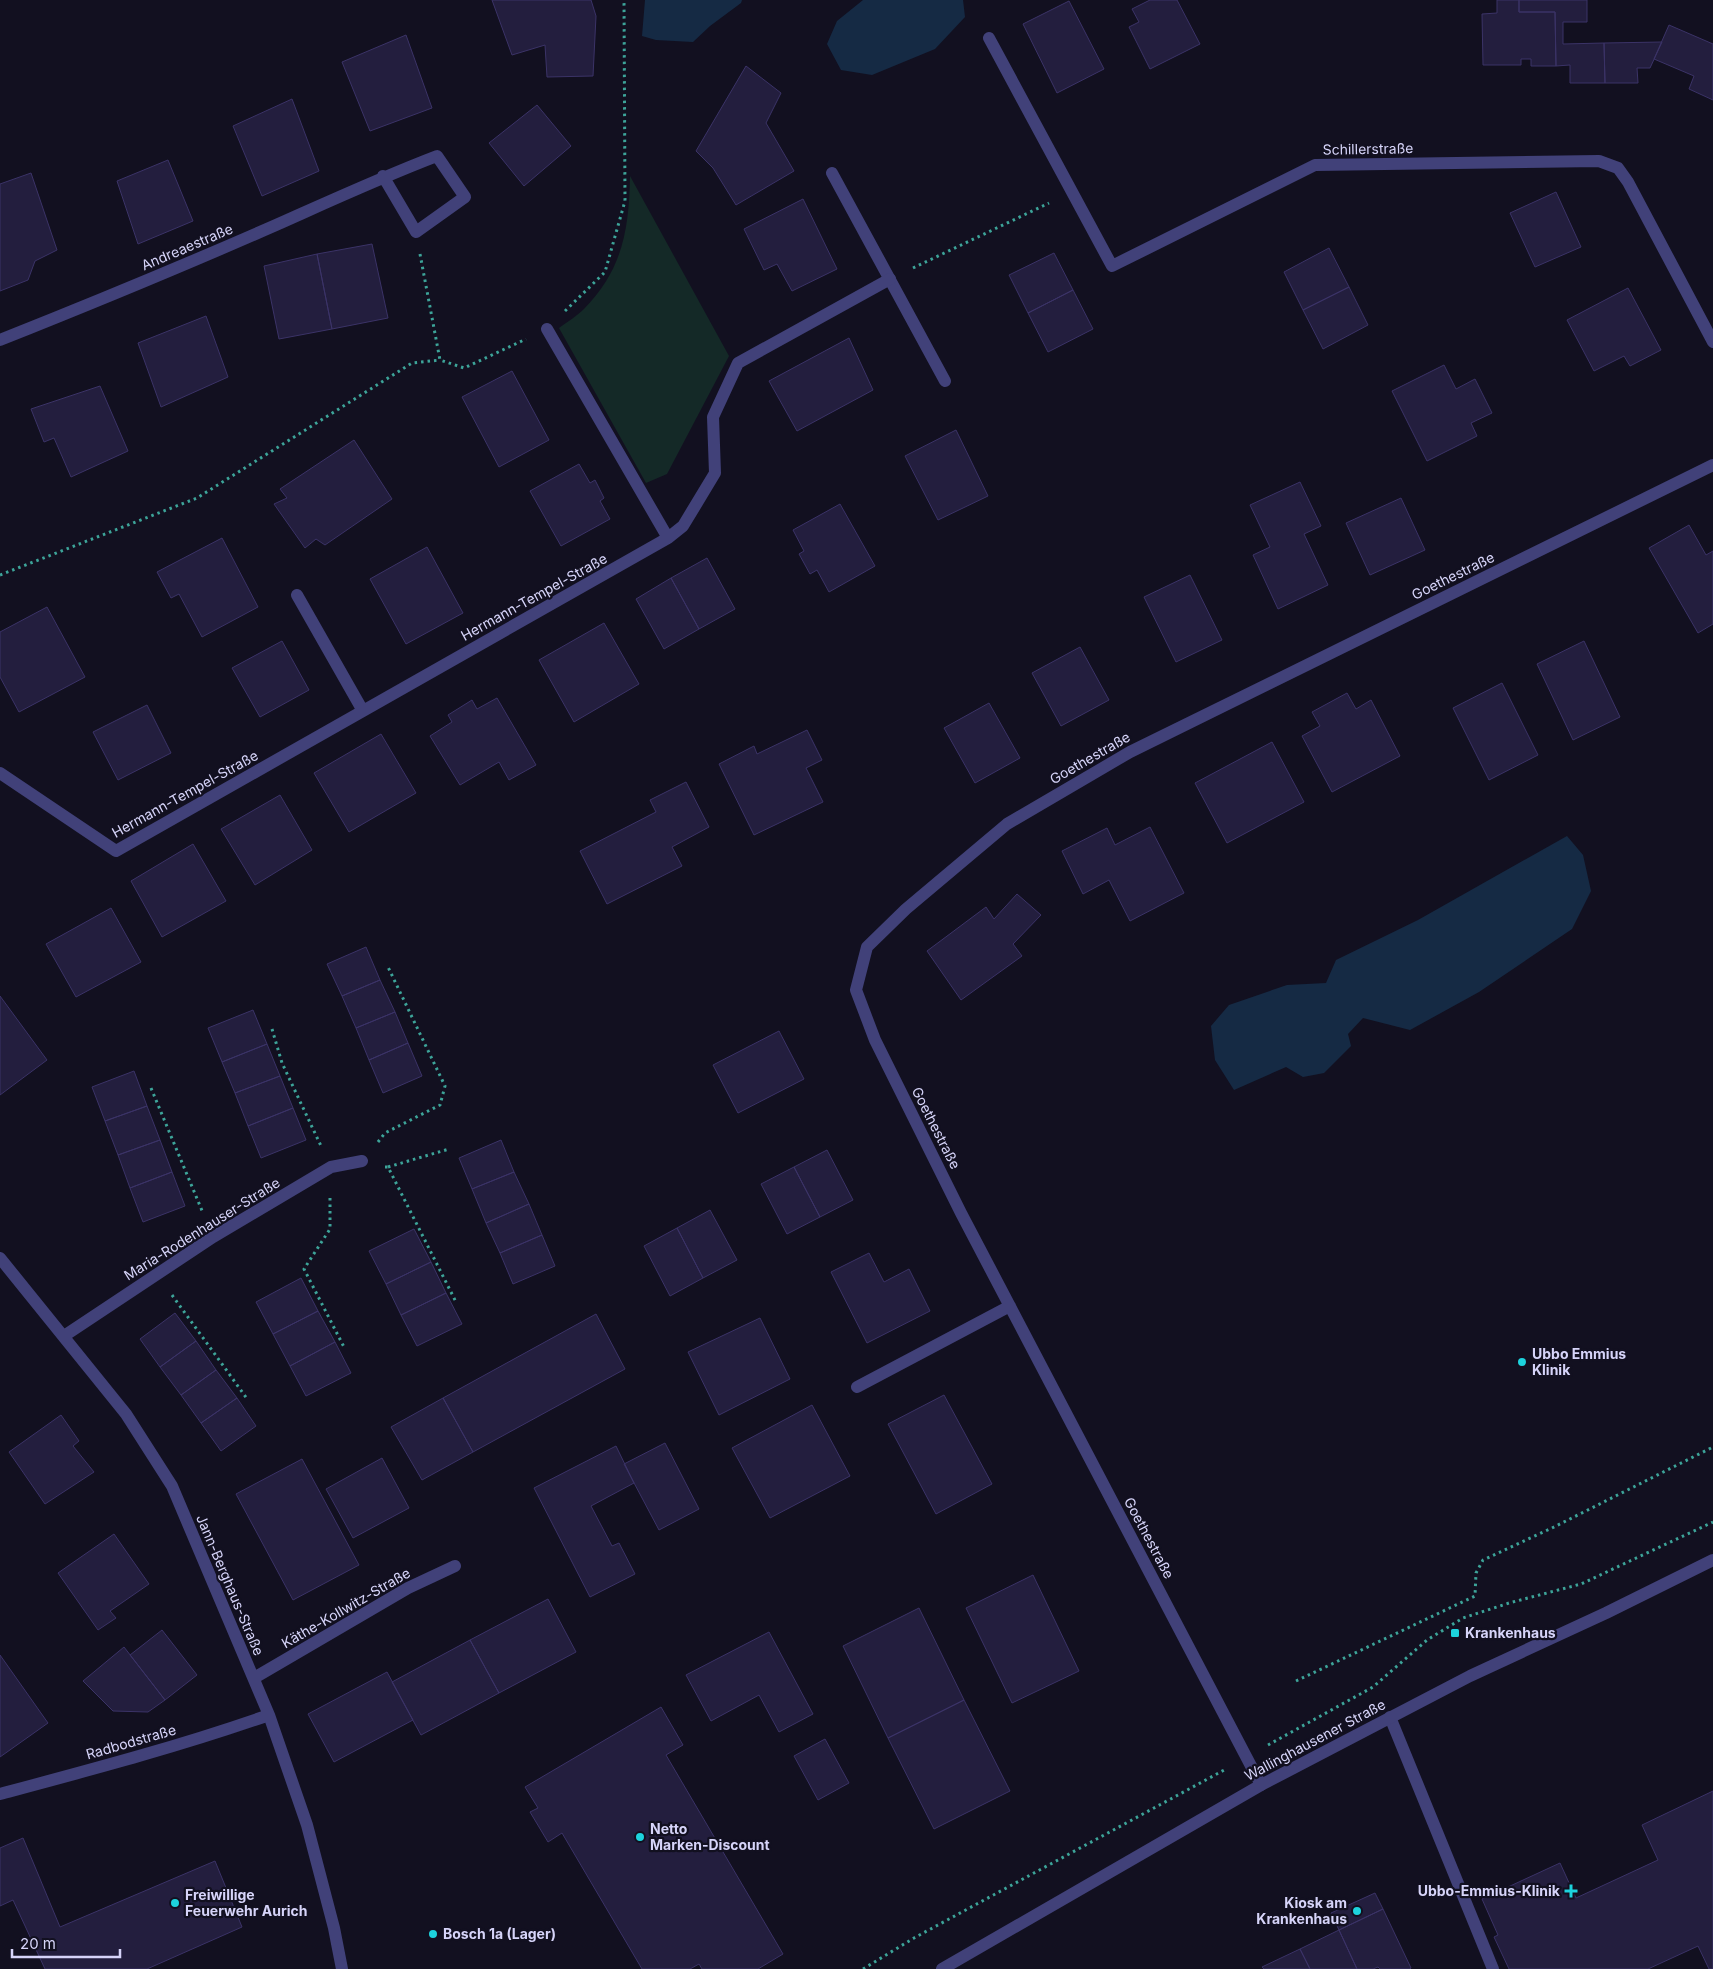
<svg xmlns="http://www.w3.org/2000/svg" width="1713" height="1969" font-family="Inter,sans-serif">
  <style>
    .green { fill: #142927 }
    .water { fill: #152a44 }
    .building { fill: #231e3e; stroke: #3b3367 }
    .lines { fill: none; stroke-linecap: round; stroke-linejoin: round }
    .path { stroke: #3da499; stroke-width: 3; stroke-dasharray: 2.5 4; stroke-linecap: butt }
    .service { stroke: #414179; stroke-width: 12 }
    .minor { stroke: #414179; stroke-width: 12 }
    .tertiary { stroke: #414179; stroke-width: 12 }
    .poi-dot { fill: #1dd3dd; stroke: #121020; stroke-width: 2 }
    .labels { text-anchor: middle; stroke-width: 4.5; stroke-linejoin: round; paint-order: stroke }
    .street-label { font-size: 14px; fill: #d6d4f9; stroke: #121020 }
    .poi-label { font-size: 14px; font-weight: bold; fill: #d6d4f9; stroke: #121020; text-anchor: start }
  </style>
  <rect width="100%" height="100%" fill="#121020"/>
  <path class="green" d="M630 176 729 356 667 474 646 483 559 328C567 322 577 316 584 309 623 269 629 229 630 176Z"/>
  <path class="water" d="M645 0H742L741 3 710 26 693 42 656 40 642 36Z
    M863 0H963L965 17 935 49 872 75 841 70 827 44 837 21Z
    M1567 836 1583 855 1591 891 1572 929 1479 992 1410 1030 1363 1018 1348 1034 1351 1046 1324 1073 1303 1077 1286 1067 1234 1090 1215 1060 1211 1026 1229 1005 1287 985 1326 983 1336 960 1418 920Z"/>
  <path class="building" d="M492 0H591L596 16 593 76 547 77 545 45 512 55Z
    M1150 0H1177L1200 44 1150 69 1129 27 1139 22 1132 9Z
    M1497 0H1519V12H1555L1556 66H1531V59H1521V65H1483L1482 14 1497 13Z
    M1519 0H1587V22H1563V44L1604 43 1605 83H1570V65L1556 66 1555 12H1519Z
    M1069 1 1104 69 1057 93 1023 24Z
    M1669 25 1713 44V100L1689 89 1694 76 1654 59Z
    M406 35 432 108 370 131 342 62Z
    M1662 42 1650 68H1637L1638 83H1605L1604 43Z
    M746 66 781 93 766 123 794 171 736 205 713 168 696 151Z
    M292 99 319 171 262 196 233 126Z
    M537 105 571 146 524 186 489 143Z
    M168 160 193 221 138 244 117 181Z
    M31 173 57 250 35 261 28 280 0 291V184Z
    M1556 192 1581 247 1535 267 1510 213Z
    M803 199 837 269 792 291 777 264 764 270 744 229Z
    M372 244 388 318 332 329 317 254Z
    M1329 248 1349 287 1303 310 1284 272Z
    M1054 253 1073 290 1028 313 1009 275Z
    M317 254 332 329 279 339 264 266Z
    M1349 287 1368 325 1323 349 1303 310Z
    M1628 288 1661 350 1630 366 1624 356 1594 371 1567 320Z
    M1073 290 1093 329 1048 352 1028 313Z
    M206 316 228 377 161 407 138 343Z
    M849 338 873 390 797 431 769 381Z
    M1444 365 1456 389 1475 379 1492 413 1471 423 1477 436 1427 461 1392 391Z
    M512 371 549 440 499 467 462 397Z
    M100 386 128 451 71 477 54 438 44 442 31 409Z
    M956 430 988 496 938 520 905 456Z
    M354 440 392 499 325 545 316 539 305 548 274 504 287 498 280 489Z
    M579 464 590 483 595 480 604 498 600 501 610 519 561 546 530 491Z
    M1300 482 1321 526 1304 534 1328 585 1278 609 1253 555 1270 547 1250 505Z
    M1401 498 1425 550 1370 575 1346 523Z
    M840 504 875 566 829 592 817 570 810 574 799 554 804 551 793 530Z
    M1689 525 1706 555 1713 551V624L1698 633 1649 548Z
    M222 538 258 607 202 637 179 594 171 598 157 572Z
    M427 547 463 613 406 644 370 579Z
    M707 558 735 609 699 629 671 578Z
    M1190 575 1222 640 1176 662 1144 597Z
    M671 578 699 629 664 649 636 599Z
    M47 607 85 677 19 712 0 677V632Z
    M604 623 639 684 574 722 539 660Z
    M282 641 309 690 260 717 232 668Z
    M1584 641 1620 717 1573 740 1537 664Z
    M1080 647 1109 700 1061 726 1032 673Z
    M1502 683 1538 755 1489 780 1453 708Z
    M1347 693 1356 709 1371 700 1400 756 1332 792 1302 736 1320 726 1312 712Z
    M497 698 536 765 509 780 499 762 460 785 430 736 452 722 448 715 472 700 477 709Z
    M989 703 1020 758 975 783 944 728Z
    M147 705 171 753 118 780 93 732Z
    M807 730 822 760 806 768 823 802 754 835 719 764 754 746 757 754Z
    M381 734 416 793 349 832 314 773Z
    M1272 742 1304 802 1227 843 1195 783Z
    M686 782 709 827 672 847 682 866 607 904 580 851 656 812 650 800Z
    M280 795 312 850 255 885 221 829Z
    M1150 827 1184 893 1130 921 1109 880 1083 894 1062 851 1107 828 1115 845Z
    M193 844 226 901 162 937 131 881Z
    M1017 894 1041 915 1013 944 1022 956 961 1000 927 951 986 907 994 919Z
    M111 908 141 962 76 997 46 944Z
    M366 947 380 980 342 996 327 964Z
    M380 980 395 1012 356 1028 342 996Z
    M0 996 47 1060 0 1095Z
    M253 1010 267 1044 222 1062 208 1028Z
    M395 1012 408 1043 369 1060 356 1028Z
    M779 1031 804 1079 738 1113 713 1065Z
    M408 1043 422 1076 383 1093 369 1060Z
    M267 1044 280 1076 235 1093 222 1062Z
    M134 1071 147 1106 105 1121 92 1087Z
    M280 1076 293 1108 248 1126 235 1093Z
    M147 1106 160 1140 118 1155 105 1121Z
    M293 1108 306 1140 261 1158 248 1126Z
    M160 1140 172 1172 130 1188 118 1155Z
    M501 1140 514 1172 472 1189 459 1158Z
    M827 1150 853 1200 820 1217 794 1167Z
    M794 1167 820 1217 787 1234 761 1184Z
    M172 1172 185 1206 143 1222 130 1188Z
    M514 1172 529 1204 486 1223 472 1189Z
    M529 1204 542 1235 500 1253 486 1223Z
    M710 1210 737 1260 703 1278 677 1228Z
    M677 1228 703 1278 670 1296 644 1246Z
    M414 1229 431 1262 386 1284 369 1251Z
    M542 1235 555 1266 513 1284 500 1253Z
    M869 1253 884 1282 909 1269 930 1311 867 1343 831 1272Z
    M431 1262 446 1293 401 1315 386 1284Z
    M301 1278 318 1311 273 1334 256 1302Z
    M446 1293 462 1324 417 1346 401 1315Z
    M318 1311 335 1342 290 1366 273 1334Z
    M175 1313 196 1341 160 1367 140 1339Z
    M596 1314 625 1369 473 1452 443 1398Z
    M760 1318 790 1379 719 1415 688 1352Z
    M196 1341 216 1370 181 1395 160 1367Z
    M335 1342 351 1373 306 1396 290 1366Z
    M216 1370 237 1398 201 1423 181 1395Z
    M944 1395 992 1484 936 1514 888 1424Z
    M237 1398 256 1426 221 1451 201 1423Z
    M443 1398 473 1452 422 1480 391 1427Z
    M812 1405 850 1476 770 1518 732 1448Z
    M61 1415 79 1441 73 1446 94 1472 45 1504 9 1452Z
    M665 1443 699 1509 659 1530 624 1464Z
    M616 1446 634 1483 591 1506 612 1546 619 1543 635 1574 590 1597 534 1488Z
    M382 1458 409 1508 353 1538 326 1489Z
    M302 1459 359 1565 293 1600 236 1494Z
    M114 1534 149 1584 110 1611 116 1618 98 1630 58 1573Z
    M1033 1575 1079 1671 1012 1703 966 1608Z
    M548 1599 576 1652 499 1693 470 1640Z
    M919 1608 964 1700 888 1738 843 1646Z
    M162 1630 197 1675 165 1700 130 1655Z
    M769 1632 813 1714 779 1732 759 1695 711 1721 686 1675Z
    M470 1640 499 1693 421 1735 392 1682Z
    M124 1647 165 1700 148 1712 113 1711 83 1681Z
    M0 1655 48 1723 0 1757Z
    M387 1672 413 1720 334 1762 308 1714Z
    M964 1700 1010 1791 934 1829 888 1738Z
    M661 1707 683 1745 666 1755 783 1954 758 1969H702L699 1964 690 1969H642L562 1833 548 1842 530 1812 538 1808 525 1787Z
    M825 1739 849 1783 818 1800 794 1756Z
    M1713 1791V1969H1709L1698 1946 1648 1969H1509L1494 1937 1498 1935 1482 1899 1560 1863 1576 1898 1658 1860 1642 1825Z
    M23 1838 60 1927 215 1861 242 1927 147 1969H45L13 1900 0 1906V1848Z
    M1375 1893 1383 1909 1339 1930 1331 1913Z
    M1383 1909 1411 1968 1410 1969H1380L1378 1967 1373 1969H1357L1339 1930Z
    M1339 1930 1357 1969H1310L1300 1949Z
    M1300 1949 1310 1969H1264L1262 1967Z"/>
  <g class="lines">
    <path class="path" d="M420 254 440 360 464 368 526 339
      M913 268 1049 203
      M565 311 605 272 625 201 624 0
      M0 575 197 498 412 363 440 360
      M272 1029 282 1063 321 1146
      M151 1088 203 1213
      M378 1142 385 1133 440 1105 445 1086 388 967
      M385 1167H388L456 1302
      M388 1167 449 1149
      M330 1198V1229L304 1269 345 1349
      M172 1295 248 1400
      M1296 1681 1475 1596 1476 1573 1483 1560 1552 1528 1713 1447
      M1268 1745 1373 1687 1427 1640 1463 1618 1509 1603 1581 1584 1713 1522
      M863 1969 914 1938 1226 1769"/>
    <path class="service" d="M832 173 945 381
      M1390 1717 1493 1969"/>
    <path class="minor" d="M989 38 1112 266 1315 165 1599 161 1618 168 1628 182 1713 342
      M547 329 668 538
      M0 340C93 303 185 265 276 225 330 201 382 177 437 156L465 197 416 232 383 176
      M297 595 363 711
      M0 773 116 851 668 538 683 526 715 473 713 417 738 363 890 279
      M0 1258 126 1414 172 1486 269 1715 307 1825 334 1928 342 1969
      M64 1336 213 1237 331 1167 362 1161
      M857 1387 1010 1306
      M254 1678 408 1588 455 1566
      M1261 1785 961 1213 875 1040 856 990 867 947 906 909 1007 824 1130 752 1713 465
      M0 1794C90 1770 181 1746 269 1715"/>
    <path class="tertiary" d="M942 1969 1261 1785 1470 1676 1606 1613 1713 1560"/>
  </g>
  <g class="poi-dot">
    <circle cx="1522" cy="1362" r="5"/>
    <rect x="1450" y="1628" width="10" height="10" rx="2.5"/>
    <circle cx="640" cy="1837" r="5"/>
    <path d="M1568.5 1883.5h5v5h5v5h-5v5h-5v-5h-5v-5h5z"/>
    <circle cx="175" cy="1903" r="5"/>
    <circle cx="1357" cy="1911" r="5"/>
    <circle cx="433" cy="1934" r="5"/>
  </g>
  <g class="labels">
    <g class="street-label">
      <text transform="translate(1368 149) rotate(-1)" y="5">Schillerstraße</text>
      <text transform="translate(187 247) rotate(-23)" y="5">Andreaestraße</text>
      <text transform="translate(1453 576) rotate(-26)" y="5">Goethestraße</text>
      <text transform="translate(534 597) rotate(-29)" y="5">Hermann-Tempel-Straße</text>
      <text transform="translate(1090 758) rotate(-30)" y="5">Goethestraße</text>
      <text transform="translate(185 794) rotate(-29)" y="5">Hermann-Tempel-Straße</text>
      <text transform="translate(936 1128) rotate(63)" y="5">Goethestraße</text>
      <text transform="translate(202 1229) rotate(-32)" y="5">Maria-Rodenhauser-Straße</text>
      <text transform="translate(1149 1538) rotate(62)" y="5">Goethestraße</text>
      <text transform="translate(230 1585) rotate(67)" y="5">Jann-Berghaus-Straße</text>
      <text transform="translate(346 1608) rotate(-30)" y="5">Käthe-Kollwitz-Straße</text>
      <text transform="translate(1315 1740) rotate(-28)" y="5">Wallinghausener Straße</text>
      <text transform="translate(131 1742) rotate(-16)" y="5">Radbodstraße</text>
    </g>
    <g class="poi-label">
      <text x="1532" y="1359">Ubbo Emmius<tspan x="1532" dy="16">Klinik</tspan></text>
      <text x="1465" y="1638">Krankenhaus</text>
      <text x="650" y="1834">Netto<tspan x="650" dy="16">Marken-Discount</tspan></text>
      <text x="1560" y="1896" text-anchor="end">Ubbo-Emmius-Klinik</text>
      <text x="185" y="1900">Freiwillige<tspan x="185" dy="16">Feuerwehr Aurich</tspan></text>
      <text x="1347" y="1908" text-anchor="end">Kiosk am<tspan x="1347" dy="16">Krankenhaus</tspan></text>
      <text x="443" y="1939">Bosch 1a (Lager)</text>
    </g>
  </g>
  <path d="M12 1949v8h108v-8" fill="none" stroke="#d6d4f9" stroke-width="2.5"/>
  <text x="20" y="1949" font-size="15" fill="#d6d4f9" stroke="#121020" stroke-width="4" paint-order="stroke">20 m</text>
</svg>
